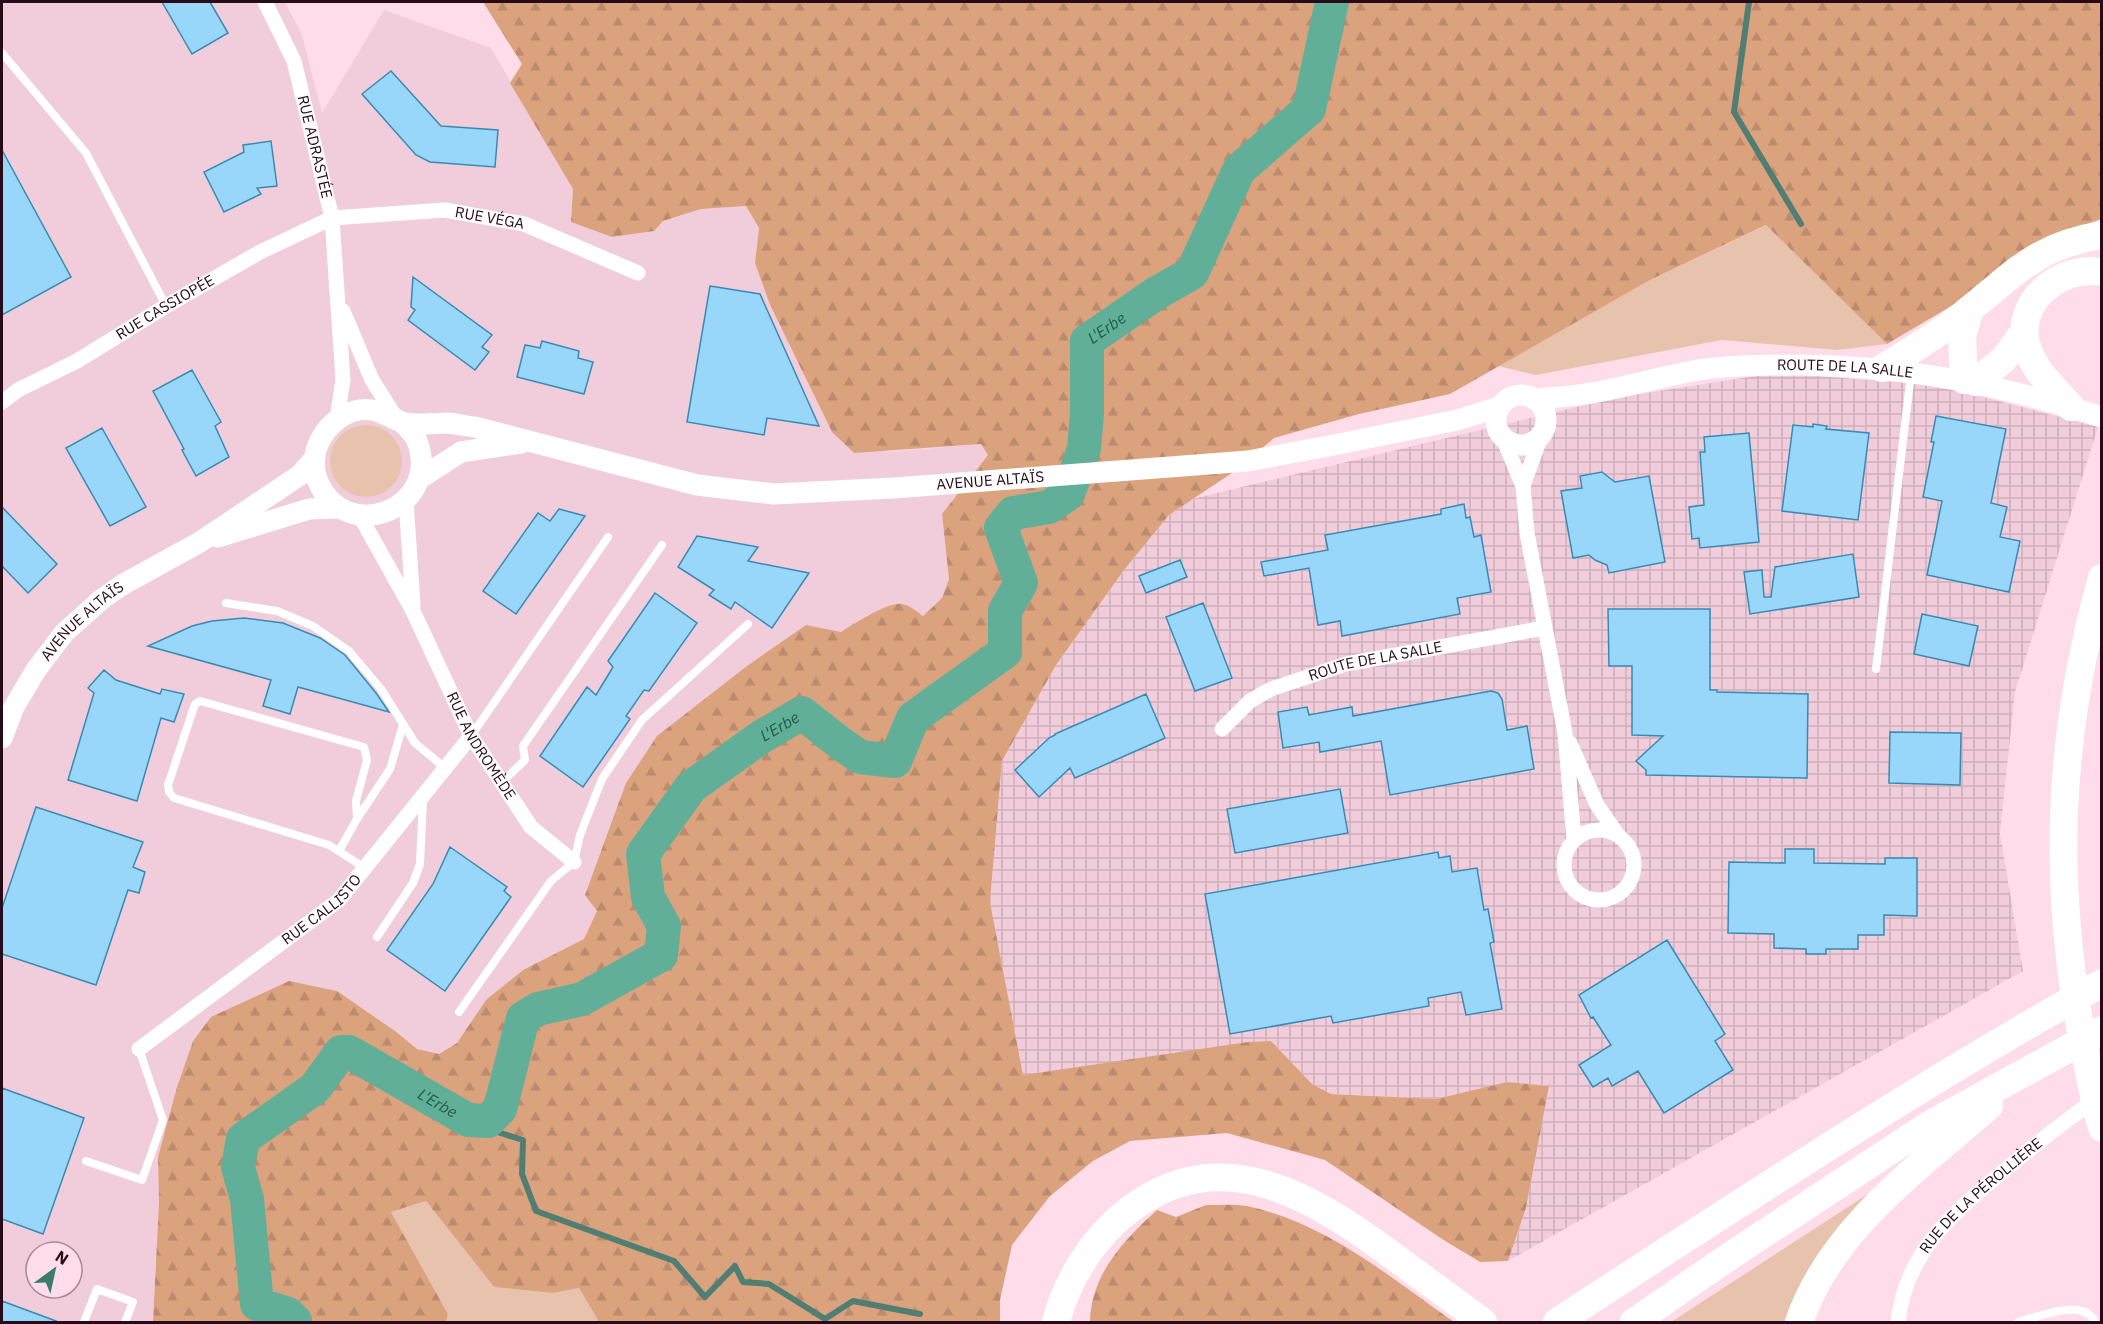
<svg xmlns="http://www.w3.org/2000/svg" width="2103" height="1324" font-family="'IBM Plex Sans',sans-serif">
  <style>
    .built { fill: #f1cddb; fill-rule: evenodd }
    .industrial { fill: url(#industrial-grid) }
    .green { fill: #e7c3ad }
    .forest { fill: url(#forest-firs) }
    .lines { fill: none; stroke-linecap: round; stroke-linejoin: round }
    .stream { stroke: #507e72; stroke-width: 6 }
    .river { stroke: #62af99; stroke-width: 34 }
    .building { fill: #99d7fa; stroke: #398ab3; stroke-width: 1.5 }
    .lane { stroke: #fff; stroke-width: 8 }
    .street { stroke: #fff; stroke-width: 15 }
    .secondary { stroke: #fff; stroke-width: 21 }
    .highway { stroke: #fff; stroke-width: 28 }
    .labels { text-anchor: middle; stroke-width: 4.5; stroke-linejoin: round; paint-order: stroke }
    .street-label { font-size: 15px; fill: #270b18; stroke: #fedce9 }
    .water-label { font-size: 16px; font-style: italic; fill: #1e5c4d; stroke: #fedce9 }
  </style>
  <defs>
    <pattern id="industrial-grid" width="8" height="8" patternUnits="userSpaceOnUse" patternTransform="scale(1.5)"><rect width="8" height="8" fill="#f1cddb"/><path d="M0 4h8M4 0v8" fill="none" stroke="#cfafbb"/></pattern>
    <pattern id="forest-firs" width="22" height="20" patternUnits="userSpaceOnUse" patternTransform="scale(1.5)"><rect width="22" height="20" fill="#dba27e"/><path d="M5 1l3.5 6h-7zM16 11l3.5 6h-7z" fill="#bc8a6c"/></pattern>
  </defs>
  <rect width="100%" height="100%" fill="#fedce9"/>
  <path class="built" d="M2 2H285L302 35 322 113 384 10 491 48 573 189 571 222 613 237 654 231 663 221 701 209 746 206 759 228 755 263 770 306 832 432 887 452 981 444 988 455 942 514 949 579 942 598 923 617 910 607 867 615 841 632 806 625 597 911 584 939 523 970 486 1000 457 1043 439 1054 416 1049 395 1031 211 1018 193 1041 177 1087 159 1157V1202L153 1322H2ZM36 1252H72V1288H36Z"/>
  <path class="industrial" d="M1775 373 1937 385 2098 427 2015 692 2000 833 2023 971 1508 1261 1526 1208 1549 1086 1507 1082 1436 1099 1331 1094 1312 1084 1271 1041 1023 1076 990 902 1002 761 1056 665 1124 570 1169 515 1192 499 1614 398Z"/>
  <path class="green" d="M1767 225 1887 344 1837 350 1722 340 1536 375 1498 366 1650 280Z
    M330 461a36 36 0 1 1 72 0a36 36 0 1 1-72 0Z
    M1891 1179 1789 1322H1671Z
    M426 1201 494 1287 553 1293 579 1288 599 1322H446L448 1314 391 1212Z"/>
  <path class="forest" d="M483 2H2101V219L2056 235 2010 258 1953 305 1887 344 1766 225 1650 280 1450 394 1359 414 1274 438 1238 469 1169 515 1124 570 1056 665 1002 761 990 902 1023 1075 1248 1042 1271 1041 1312 1084 1331 1094 1436 1099 1507 1082 1549 1086 1526 1208 1508 1261 1480 1262 1442 1239 1325 1160 1227 1133 1130 1141 1093 1161 1050 1196 1012 1245 1000 1300V1322H599L579 1288 553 1293 494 1287 426 1201 391 1212 448 1314 446 1322H153L159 1202 158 1157 177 1087 193 1041 211 1017 289 981 337 991 395 1031 417 1049 439 1054 457 1043 486 1000 523 970 584 939 597 911 585 895 626 783 657 736 747 666 806 625 841 632C854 624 887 602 902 604 910 605 917 612 923 616L942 598 949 579 942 514 988 455 981 444 854 453 832 432 770 305 755 263 759 228 746 206 701 209 663 221 654 231 612 237 571 222 573 189 510 83 522 64Z
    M1206 1205C1219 1205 1234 1204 1247 1206 1326 1223 1390 1277 1454 1322H1090C1091 1274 1124 1240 1157 1210L1176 1217Z"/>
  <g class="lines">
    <path class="stream" d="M1749 2 1734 112 1801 224
      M488 1121 494 1131 523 1140 522 1174 536 1211 674 1261 705 1297 735 1266 743 1282 769 1284 825 1319 853 1301 920 1314"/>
    <path class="river" id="s1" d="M294 1322 295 1321 288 1314 257 1304 247 1199 238 1167 243 1139 315 1088 341 1052H349L468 1120 488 1121 500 1109 523 1018 538 1009 582 999 661 955 664 926 648 897 643 854 691 787 761 737 802 713 840 743 860 757 895 761 913 718 1005 652V611L1021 583 1001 528 1013 513 1049 507 1068 494 1084 449 1087 413V341L1155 294 1192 273 1239 170 1309 109 1332 2"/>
  </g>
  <path class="building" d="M162 2H210L228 33 192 54Z
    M391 71 441 126 498 130 495 167 430 162 416 155 362 94Z
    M271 141 277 186 257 188 261 194 224 212 204 172 244 152 243 145Z
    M2 150 71 277 2 315Z
    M413 277 492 335 482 347 489 352 475 370 408 320 415 310 411 307Z
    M710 286 760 294 819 426 767 418 764 435 687 422Z
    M542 341 579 351 578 358 593 362 584 394 517 377 525 345 540 348Z
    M192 370 221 422 215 426 229 457 196 476 182 450 184 449 153 391Z
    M1936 416 2006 429 1991 503 2007 507 2000 537 2020 541 2009 592 1927 575 1942 501 1923 497 1934 442H1931Z
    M1813 424 1827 426 1826 429 1869 433 1858 520 1782 511 1793 425 1813 427Z
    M102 428 146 507 110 526 66 448Z
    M1749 433 1759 542 1700 548 1699 538 1692 539 1689 507 1704 505 1700 452H1705L1704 437Z
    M1602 472 1615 482 1649 476 1665 562 1609 573 1607 565 1595 560 1589 555 1573 558 1561 491 1582 488 1580 476Z
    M1464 504 1466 518 1470 517 1474 537 1481 535 1491 592 1457 598 1460 614 1342 636 1340 621 1318 625 1309 568 1264 576 1261 562 1328 550 1325 535 1441 514V509Z
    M2 507 57 564 28 593 2 566Z
    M559 509 585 516 516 614 483 591 538 513 550 521Z
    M697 536 758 547 748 561 809 573 772 628 735 602 731 609 709 595 714 590 678 567Z
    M1853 554 1859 597 1750 614 1744 572 1762 570 1764 597H1771L1775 567Z
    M1180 560 1187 577 1146 593 1139 576Z
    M655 593 697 623 649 691 644 690 626 716 630 719 583 787 540 756 587 687 596 695 613 667 608 661Z
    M1203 603 1232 678 1195 691 1166 617Z
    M1608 609H1710V690H1717V692L1808 694 1807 778 1646 775V770L1636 761 1663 736 1632 735V666H1609Z
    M1922 614 1978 626 1969 666 1914 654Z
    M244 618 283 623 320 638 345 655 376 693 389 712 298 687 290 714 263 706 271 680 148 646 192 626 212 621Z
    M104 670 116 680 160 694 162 689 184 694 174 722 161 718 137 801 68 780 94 693 88 688Z
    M1491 691 1498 693 1502 699 1507 730 1527 726 1534 769 1390 795 1381 741 1320 752 1319 742 1283 748 1278 712 1307 707 1309 715 1352 707 1353 716Z
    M1146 694 1165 738 1075 778 1070 768 1039 797 1015 770 1049 738 1055 735V734Z
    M1890 732 1961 733 1960 785 1889 783Z
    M1340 789 1348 833 1235 853 1227 809Z
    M36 807 143 842 133 867 145 872 139 893 128 890 96 985 2 954V908Z
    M450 847 507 887 504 891 511 897 445 991 387 950 433 884Z
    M1785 849H1814V863L1885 864V858H1917V916L1884 915V935H1858V949H1826V954H1806V949L1774 948V934L1728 933 1729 862 1785 863Z
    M1438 852 1439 858 1450 856 1452 872 1477 868 1484 910 1488 909 1494 942 1490 943 1502 1009 1466 1015 1461 992 1428 998 1429 1006 1333 1023 1331 1016 1230 1034 1205 894Z
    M1667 940 1725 1034 1715 1041 1733 1070 1664 1113 1638 1071 1612 1086 1608 1078 1593 1087 1579 1065 1611 1045 1593 1017 1591 1018 1579 995Z
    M2 1088 84 1118 43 1234 2 1219Z
    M2 1301 56 1321 55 1323H2Z"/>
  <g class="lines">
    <path class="lane" d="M2 53 86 153 166 306
      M226 603 277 611 313 626 349 651 381 689 415 743 445 768
      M1876 669 1911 373
      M471 736 608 537
      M502 782 525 760 523 746 662 545
      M357 819 390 769 403 725
      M339 851 357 819 356 801 367 760 364 747 200 701 195 704 168 785 169 792 174 798 329 845 365 868
      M377 937 413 883 420 864 423 799
      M459 1012 551 881 574 862 580 835 602 779 642 720 748 624
      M86 1161 142 1180 163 1120 139 1049
      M84 1322 97 1289 133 1302 125 1322
      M2018 1322C2039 1317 2084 1297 2095 1322"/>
    <g class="street">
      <path id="s2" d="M265 2 294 61 332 218 343 380 337 419"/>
      <path d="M343 311 372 380 397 419"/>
      <path id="s3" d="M2 402 18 390 77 361 166 306 260 252 332 218 445 210 524 224 638 273"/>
      <path d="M1503 438 1523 486 1527 533 1565 733 1574 840"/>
      <path d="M1523 486 1541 436"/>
      <path d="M406 500 413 605"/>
      <path id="s4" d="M360 516 413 611 471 736 531 827 574 862"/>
      <path id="s5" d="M1222 729 1250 701 1271 689 1346 664 1544 628"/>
      <path d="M1570 743 1597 805 1618 835"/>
      <circle cx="1599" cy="865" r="35"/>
      <path id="s6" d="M139 1049 339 900 471 736"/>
      <path id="s7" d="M1898 1322C1906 1251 1953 1213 2005 1170 2036 1144 2066 1120 2099 1097"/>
    </g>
    <g class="secondary">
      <circle cx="1521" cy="420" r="25"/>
      <path id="s8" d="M1534 399C1551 397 1568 397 1585 394 1625 388 1665 375 1705 369 1737 365 1770 365 1801 365 1908 366 2000 385 2102 417"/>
      <path id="s9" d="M403 423C408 428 414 434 417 441 443 510 343 547 317 479 306 449 330 415 359 410 378 407 387 417 402 422 413 426 435 423 448 423 457 424 466 426 475 427L697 485 774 494 894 488 1248 461 1334 445 1457 420 1499 407"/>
      <path d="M419 479 461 452 521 443"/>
      <path d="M218 537 309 509 339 508"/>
      <path id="s10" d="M2 738 14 707 36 670 64 633 102 599 122 585 200 542 300 475 315 458"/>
    </g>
    <path class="highway" d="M1882 368C1913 350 1943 331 1970 309 2017 271 2039 245 2102 235
      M1964 380 1962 336 1970 309
      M1976 382 2004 359 2024 332
      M2071 407C2055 389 2034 371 2027 347 2013 303 2060 264 2102 272
      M2102 578C2057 738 2052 885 2084 1048 2090 1075 2094 1102 2102 1128
      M1056 1322C1067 1279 1093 1238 1129 1210 1223 1138 1316 1199 1396 1258 1425 1279 1454 1301 1483 1322
      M1557 1322C1736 1206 1915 1087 2102 983
      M1634 1322 1733 1254 1929 1125 2102 1030
      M1799 1322C1831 1229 1918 1168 1989 1106"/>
  </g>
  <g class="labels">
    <g class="street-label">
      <text dy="5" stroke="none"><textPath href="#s2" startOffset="154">RUE ADRASTÉE</textPath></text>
      <text dy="5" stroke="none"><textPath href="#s3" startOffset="537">RUE VÉGA</textPath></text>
      <text dy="5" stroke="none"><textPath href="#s3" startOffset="189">RUE CASSIOPÉE</textPath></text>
      <text dy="5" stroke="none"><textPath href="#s8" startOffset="314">ROUTE DE LA SALLE</textPath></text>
      <text dy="5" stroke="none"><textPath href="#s9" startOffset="928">AVENUE ALTAÏS</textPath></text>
      <text dy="5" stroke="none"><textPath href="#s10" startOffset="144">AVENUE ALTAÏS</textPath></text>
      <text dy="5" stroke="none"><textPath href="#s5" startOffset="172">ROUTE DE LA SALLE</textPath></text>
      <text dy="5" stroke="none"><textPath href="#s4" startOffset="260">RUE ANDROMÈDE</textPath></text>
      <text dy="5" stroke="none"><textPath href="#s6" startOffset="230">RUE CALLISTO</textPath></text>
      <text dy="5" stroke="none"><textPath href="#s7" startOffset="156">RUE DE LA PÉROLLIÈRE</textPath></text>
    </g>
    <g class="water-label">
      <text dy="6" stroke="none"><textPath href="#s1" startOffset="1752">L'Erbe</textPath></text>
      <text dy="6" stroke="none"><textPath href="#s1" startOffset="1068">L'Erbe</textPath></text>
      <text dy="6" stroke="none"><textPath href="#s1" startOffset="454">L'Erbe</textPath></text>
    </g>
  </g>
  <rect width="2103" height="1324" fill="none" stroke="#270b18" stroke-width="6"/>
  <g transform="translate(54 1270) rotate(33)"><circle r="28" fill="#fedce9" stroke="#a88895" stroke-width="1.5"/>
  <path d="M0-4.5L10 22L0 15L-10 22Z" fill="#3b7b6a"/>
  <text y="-9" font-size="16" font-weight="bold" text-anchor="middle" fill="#270b18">N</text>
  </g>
</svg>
